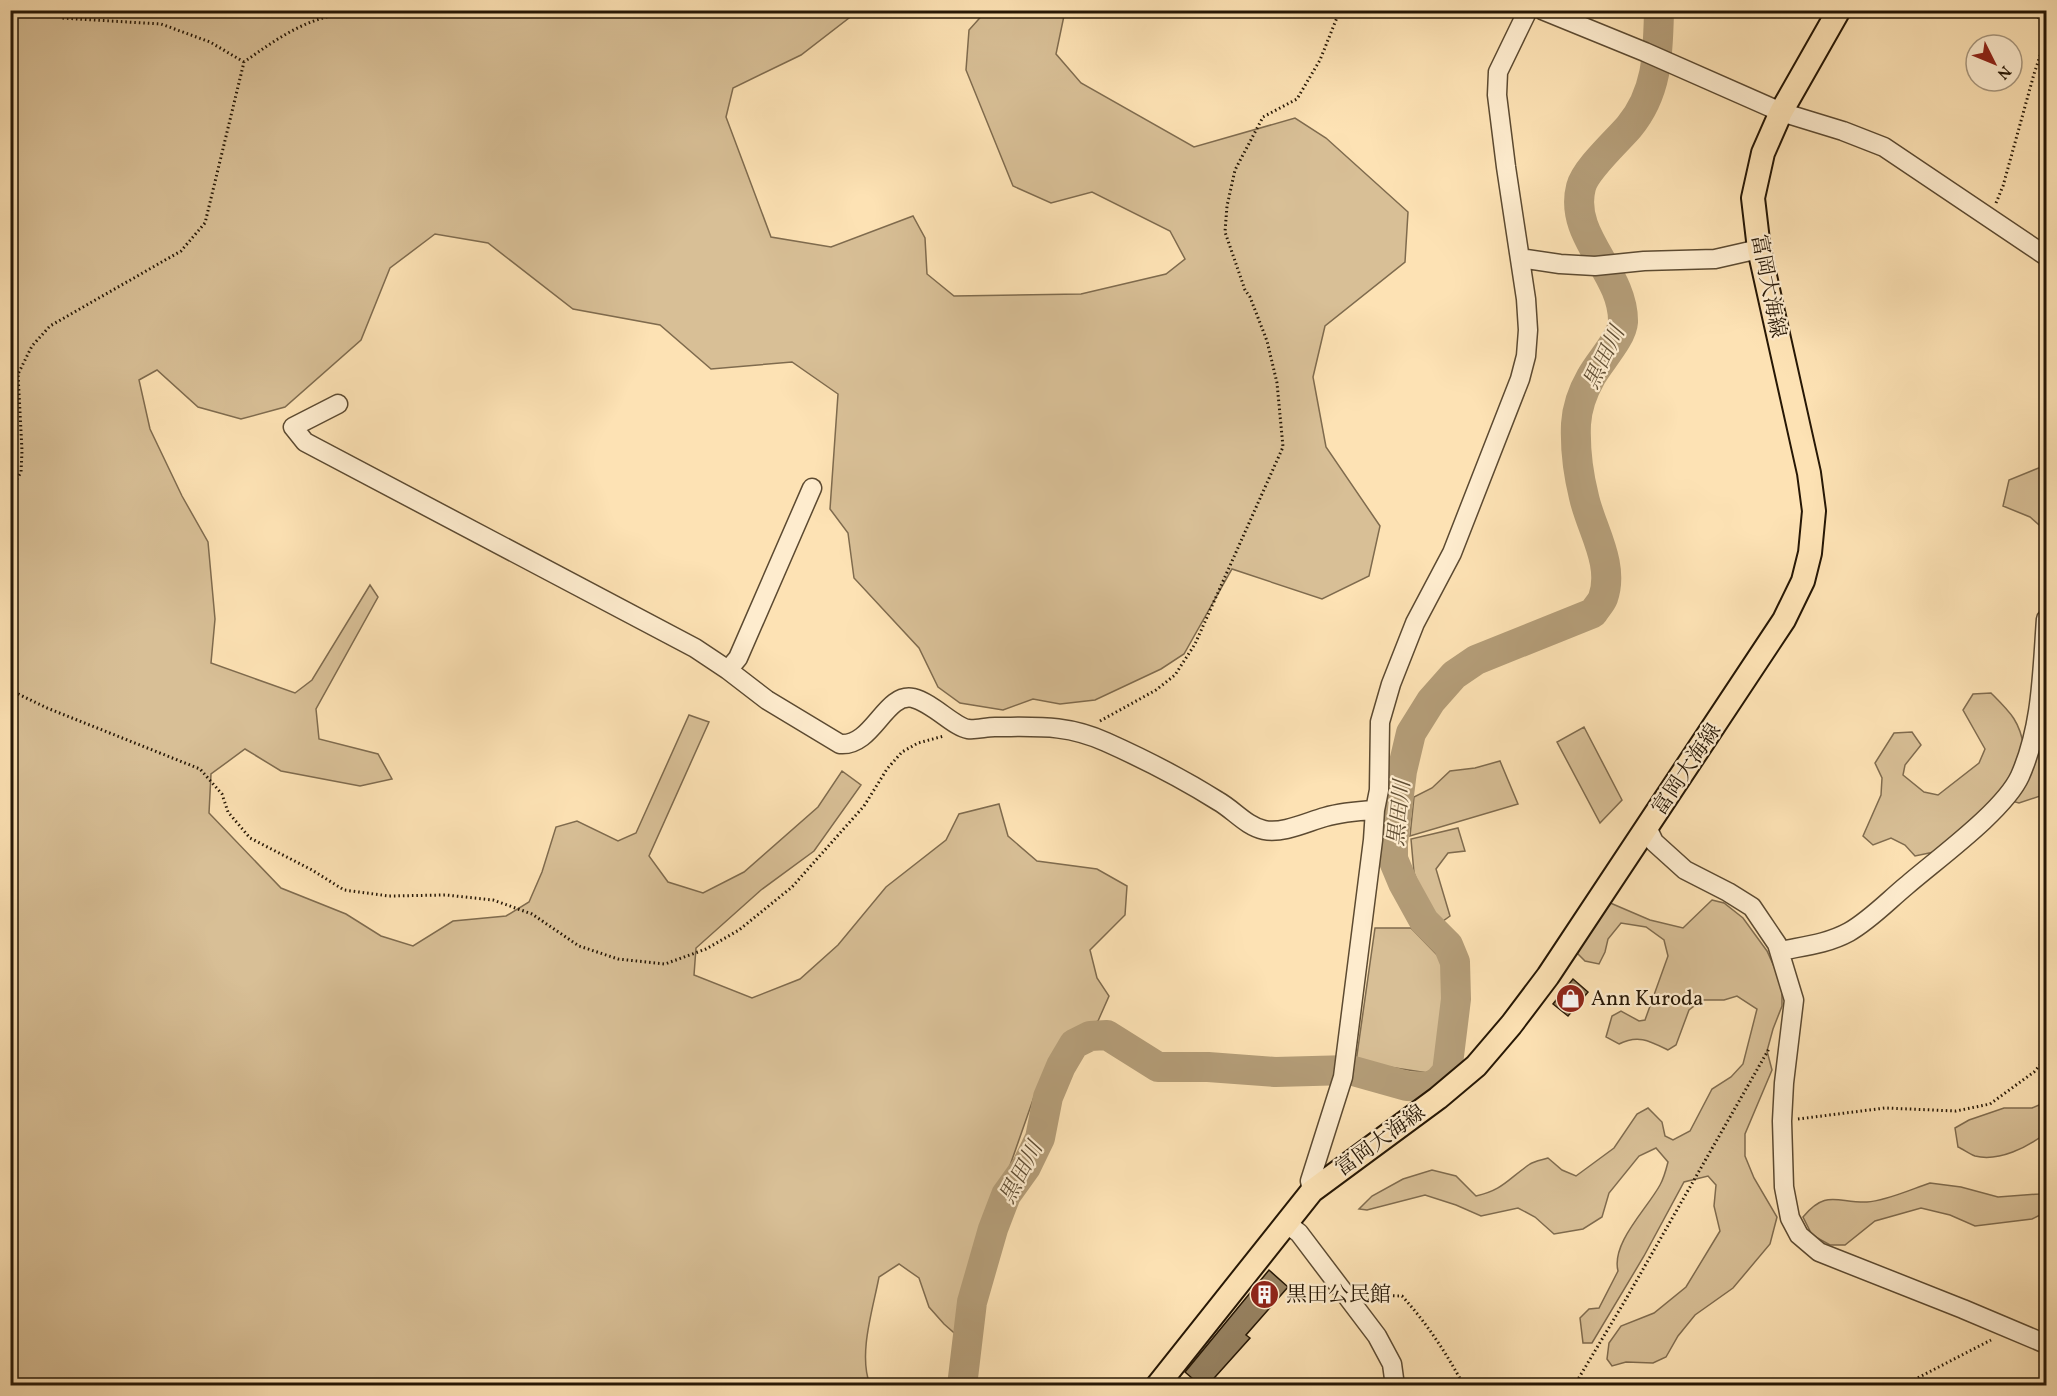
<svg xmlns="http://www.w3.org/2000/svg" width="2057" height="1396" font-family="Vollkorn,'Noto Serif JP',serif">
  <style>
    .green { fill: #d8bf96; stroke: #7f6b4e; stroke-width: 1.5 }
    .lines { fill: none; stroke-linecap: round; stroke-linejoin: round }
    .river { stroke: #b49d78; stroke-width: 30 }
    .building { fill: #968160; stroke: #261705; stroke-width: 1.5 }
    .minor-casing { stroke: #5c4a31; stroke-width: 21 }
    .major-casing { stroke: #261705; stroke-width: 26 }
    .path { stroke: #261705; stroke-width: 3; stroke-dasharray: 1.5 3; stroke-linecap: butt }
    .minor { stroke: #feecce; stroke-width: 18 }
    .major { stroke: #fde2b4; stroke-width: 22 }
    .labels { text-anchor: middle; stroke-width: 4.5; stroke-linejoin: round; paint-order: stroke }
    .street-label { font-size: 21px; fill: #261705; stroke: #feecce }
    .poi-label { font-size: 21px; fill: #261705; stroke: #feecce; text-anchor: start }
    .water-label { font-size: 22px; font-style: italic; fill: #5f4d33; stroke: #feecce }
  </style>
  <rect width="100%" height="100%" fill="#fde2b4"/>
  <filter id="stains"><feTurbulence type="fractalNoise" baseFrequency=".00333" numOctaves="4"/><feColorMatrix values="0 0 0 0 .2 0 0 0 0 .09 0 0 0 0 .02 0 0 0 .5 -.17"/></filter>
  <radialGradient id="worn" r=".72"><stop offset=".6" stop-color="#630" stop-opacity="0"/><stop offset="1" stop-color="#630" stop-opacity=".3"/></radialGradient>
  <path class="green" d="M10 11H858L801 55 733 88 726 117 771 237 831 247 913 216 925 238 927 274 954 296 1081 294 1166 274 1185 259 1170 231 1092 192 1051 203 1013 186 966 70 969 30 986 11H1065L1056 54 1081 83 1194 147 1295 118 1326 138 1408 212 1405 262 1325 326 1313 377 1326 447 1380 526 1369 576 1322 599 1232 569 1184 654 1161 669 1095 700 1060 704 1033 699 1003 710 960 703 938 687 919 648 854 578 848 533 830 509 838 394 792 362 711 369 660 325 573 309 488 243 435 234 390 268 361 340 285 407 241 419 198 407 157 370 139 380 150 429 182 496 208 542 215 619 211 663 295 693 312 680 370 585 378 597 316 709 319 739 378 754 392 779 360 786 281 771 245 749 211 774 209 813 281 888 346 914 381 936 413 946 453 921 506 916 529 902 542 872 556 827 577 821 618 841 636 833 689 715 709 722 649 856 668 882 703 893 744 872 818 807 842 771 861 785 814 851 761 890 696 948 694 975 752 998 800 979 838 945 886 887 946 840 959 814 999 804 1008 836 1037 861 1097 869 1127 886 1125 915 1090 950 1097 978 1109 996 1098 1021 1064 1041 1035 1094 970 1280 960 1338 944 1324 929 1307 919 1278 899 1264 879 1277C873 1309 858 1354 870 1385H11Z
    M2046 465V531L2030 517 2003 506 2009 480Z
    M1991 693C2010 712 2020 721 2024 748L2046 746V794L2019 803 2000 798 1985 807 1934 852 1915 856 1905 845 1891 838 1873 845 1863 836 1881 795 1882 778 1875 763 1894 733 1912 732 1921 745 1905 765 1903 775 1924 792 1938 795 1979 763 1985 749 1963 710 1973 694Z
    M1584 727 1622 800 1600 823 1557 742Z
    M1500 761 1518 804 1410 836 1414 797 1432 788 1450 771 1475 768Z
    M1458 828 1465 851 1448 853 1436 869 1450 916 1443 921 1429 909 1414 873 1411 839Z
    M1712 900 1724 903 1743 918 1767 951 1782 984V1006L1773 1029 1767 1051 1772 1070 1745 1134V1156L1754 1178 1777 1217 1770 1244 1733 1288 1695 1315 1678 1336 1666 1357 1653 1363 1626 1362 1612 1366 1607 1359 1609 1343 1621 1326 1654 1313 1686 1287 1720 1231 1714 1206 1716 1185 1708 1176 1684 1182 1644 1256 1592 1343H1583L1580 1318 1589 1309 1599 1308 1618 1271C1611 1243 1647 1209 1660 1185 1664 1178 1666 1170 1668 1162L1656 1148 1639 1156 1609 1193 1602 1217 1583 1229 1554 1234 1535 1217 1518 1208 1481 1216 1456 1205 1425 1195 1367 1210 1359 1209 1372 1196 1403 1179 1432 1170 1456 1176 1476 1196C1503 1190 1508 1179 1530 1164 1535 1161 1542 1160 1548 1158L1562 1170 1576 1176 1614 1148 1637 1114 1648 1108 1662 1122 1665 1136 1673 1140 1690 1131 1712 1089 1731 1077 1743 1064 1757 1009 1737 996 1724 1000H1702L1689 1010 1676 1045 1668 1050C1650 1041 1638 1034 1619 1044L1606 1037 1612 1016 1621 1011 1639 1021 1645 1020 1668 956 1664 940 1646 927 1621 923 1608 939 1605 952 1599 964 1585 961 1574 950 1608 902 1650 920 1683 928Z
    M1375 928H1411L1442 960 1446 985 1441 1059 1428 1073 1356 1062Z
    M2046 1102V1133C2028 1147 1999 1162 1975 1156 1969 1154 1963 1149 1958 1147L1955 1128 1969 1120 2004 1108H2032Z
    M1930 1183 1961 1187 1998 1197 2039 1194 2046 1191V1212L2032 1219 1975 1226 1950 1215 1921 1208 1875 1221 1845 1245H1830L1812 1235 1803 1217C1826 1189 1837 1203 1867 1202 1886 1201 1912 1189 1930 1183Z"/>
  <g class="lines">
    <path class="river" d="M962 1386 972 1302 993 1229 1006 1195 1026 1167 1040 1138 1048 1097 1061 1066 1074 1044 1090 1036 1107 1035 1158 1067H1208L1275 1072 1350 1070 1407 1086 1429 1087 1439 1081 1447 1072 1456 999 1455 962 1448 945 1424 921 1403 883 1393 859V843L1402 771 1411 733 1431 701 1454 675 1476 660 1593 613C1596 608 1601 603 1603 598 1615 564 1591 529 1584 497 1578 473 1575 449 1576 424 1577 408 1583 391 1591 377 1599 362 1622 338 1623 322 1624 272 1568 237 1581 187 1585 170 1617 141 1629 127 1658 92 1658 53 1659 10"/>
  </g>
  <path class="building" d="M1573 979 1588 992 1568 1016 1553 1004Z
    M1269 1270 1288 1287 1246 1335 1250 1338 1207 1386H1201L1185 1372Z"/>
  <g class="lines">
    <defs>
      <path id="minor" d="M1542 10 1645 52 1781 112 1843 131 1884 147 2046 256
        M1520 258 1560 264 1595 266 1644 261 1715 259 1759 249
        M338 404 293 427 305 442 695 648 728 670 767 700 840 744C873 747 885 692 913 698 933 703 954 727 968 729 976 730 986 727 995 727 1037 727 1066 724 1106 742 1144 759 1183 779 1218 801 1234 810 1246 826 1264 830 1283 834 1307 822 1325 817 1342 812 1358 811 1375 810
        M728 670 738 658 812 488
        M1647 827 1654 842 1685 870 1728 892 1752 907 1777 944 1794 1000 1784 1083 1782 1121 1784 1187 1790 1218 1799 1235 1819 1252 1963 1309 2046 1344
        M1780 951C1804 946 1827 944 1849 932 1870 920 1888 901 1906 886 1937 859 2004 811 2020 776 2042 726 2042 673 2046 619
        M1312 1191 1310 1181 1343 1077 1373 840 1375 810 1379 790 1380 722 1391 684 1415 623 1452 553 1520 379 1526 356 1528 330 1526 299 1506 167 1497 95 1498 72 1528 10
        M1286 1223 1299 1233 1377 1336 1392 1364 1395 1386"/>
      <path id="major" d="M1157 1386 1312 1191 1438 1098 1476 1066 1511 1025 1548 976 1784 620 1803 581 1810 553 1814 511 1809 473 1759 249 1753 198 1763 153 1781 112 1839 10"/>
    </defs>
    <use href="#minor" class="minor-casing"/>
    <use href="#major" class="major-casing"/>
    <path class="path" d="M52 10 61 18 161 24 210 42 244 62
      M2026 10 2046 22
      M1996 203 2003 186 2034 74 2046 38
      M10 491 21 472 22 451 18 374 32 346 50 326 181 251 205 223 244 62C271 43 297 24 330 16 343 12 359 12 372 10
      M10 690 47 708 200 769 222 794 228 812 250 838 312 870 344 890 389 896 446 895 493 900 532 914 579 946 618 959 665 964 706 949 739 930 792 887 864 806 887 769 902 752 918 743 944 736
      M1100 721 1156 690 1175 675 1195 644 1283 447 1277 383 1267 341 1250 297 1245 290 1225 232 1227 206 1235 170 1263 117 1297 99 1320 60 1340 10
      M1798 1119 1885 1108 1956 1111 1990 1104 2034 1072 2046 1058
      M1366 1295 1402 1296C1426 1322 1447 1354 1464 1386
      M1574 1386 1626 1299 1770 1047
      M1902 1386 1991 1340"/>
    <use href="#minor" class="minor"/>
    <use href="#major" class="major"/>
  </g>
  <defs>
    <symbol id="shop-disc" viewBox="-11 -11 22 22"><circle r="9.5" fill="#8f2418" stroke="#feecce"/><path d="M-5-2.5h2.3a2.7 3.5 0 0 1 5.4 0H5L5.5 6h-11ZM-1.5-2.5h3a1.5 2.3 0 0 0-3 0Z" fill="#fff"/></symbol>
    <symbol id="building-disc" viewBox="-11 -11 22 22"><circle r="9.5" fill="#8f2418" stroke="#feecce"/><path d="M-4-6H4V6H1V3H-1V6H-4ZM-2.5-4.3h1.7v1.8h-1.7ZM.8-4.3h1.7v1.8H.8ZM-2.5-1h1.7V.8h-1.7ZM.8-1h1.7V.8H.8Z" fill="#fff"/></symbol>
  </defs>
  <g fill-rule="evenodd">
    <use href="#shop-disc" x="1554" y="982" width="33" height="33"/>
    <use href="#building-disc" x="1248" y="1278" width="33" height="33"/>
  </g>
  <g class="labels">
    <g class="street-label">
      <text transform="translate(1769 286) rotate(79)" y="7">富岡大海線</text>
      <text transform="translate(1686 769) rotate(-56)" y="7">富岡大海線</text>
      <text transform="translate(1380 1140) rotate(-36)" y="7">富岡大海線</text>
    </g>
    <g class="poi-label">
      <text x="1591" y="1005">Ann Kuroda</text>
      <text x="1286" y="1301">黒田公民館</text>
    </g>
    <g class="water-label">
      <text transform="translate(1603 357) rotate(-64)" y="8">黒田川</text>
      <text transform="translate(1398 813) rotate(-84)" y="8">黒田川</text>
      <text transform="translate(1020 1172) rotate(-62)" y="8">黒田川</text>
    </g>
  </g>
  <rect width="2057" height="1396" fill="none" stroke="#fde2b4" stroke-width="36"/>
  <rect x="12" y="12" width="2033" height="1372" fill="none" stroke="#261705" stroke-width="3"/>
  <rect x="18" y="18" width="2021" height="1360" fill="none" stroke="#261705" stroke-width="1.5"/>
  <g transform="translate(1994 63) rotate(133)"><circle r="28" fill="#feecce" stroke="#a8977e" stroke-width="1.5"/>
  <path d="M0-4.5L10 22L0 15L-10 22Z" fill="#8f2418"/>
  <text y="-9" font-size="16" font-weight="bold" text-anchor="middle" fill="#261705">N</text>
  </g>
  <rect width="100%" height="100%" filter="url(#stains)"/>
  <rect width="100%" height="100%" fill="url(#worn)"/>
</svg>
